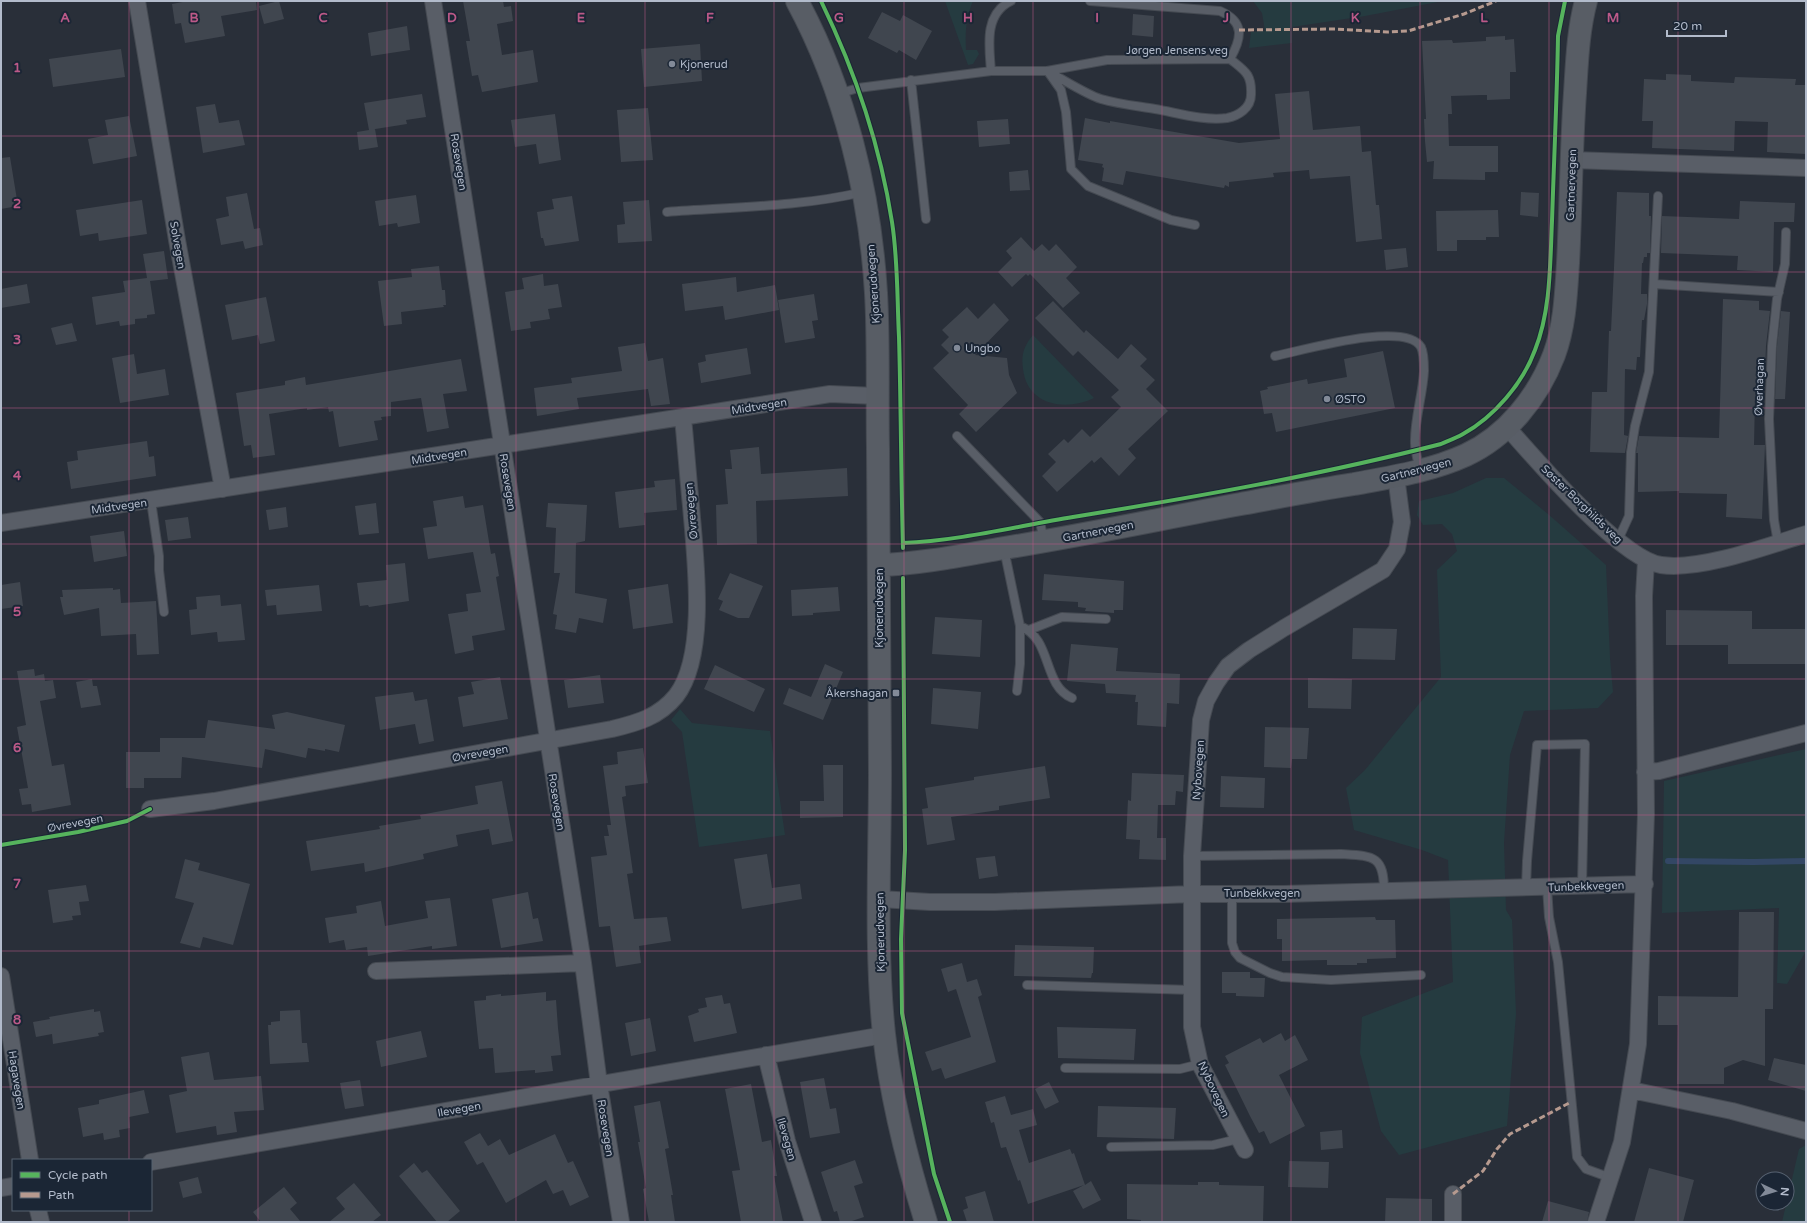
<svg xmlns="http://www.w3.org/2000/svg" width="1807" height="1223" font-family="'Varela Round',sans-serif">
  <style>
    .green { fill: #253b40 }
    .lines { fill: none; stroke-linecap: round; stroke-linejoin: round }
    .stream { stroke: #334765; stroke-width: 6 }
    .building { fill: #40464f }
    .lane-casing { stroke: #454a52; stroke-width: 10 }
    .street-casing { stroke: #454a52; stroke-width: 18 }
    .secondary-casing { stroke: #454a52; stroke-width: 24 }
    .lane { stroke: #595e67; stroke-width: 8 }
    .street { stroke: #595e67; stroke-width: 16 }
    .secondary { stroke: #585d65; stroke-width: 22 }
    .quiet { stroke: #b69a8f; stroke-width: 3; stroke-dasharray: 6 3; stroke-linecap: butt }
    .cycleway-casing { stroke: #1b2635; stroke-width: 6 }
    .cycleway { stroke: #56b35d; stroke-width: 4 }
    .grid { fill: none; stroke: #bc5988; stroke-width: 1; stroke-opacity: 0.55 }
    .poi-dot { fill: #828a98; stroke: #1b2635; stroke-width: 1.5 }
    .labels { text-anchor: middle; stroke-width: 4; stroke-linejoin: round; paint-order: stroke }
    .street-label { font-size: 11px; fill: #b2bbcb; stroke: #1b2635 }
    .poi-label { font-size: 11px; fill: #b2bbcb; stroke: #1b2635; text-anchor: start }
    .grid-label { font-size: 13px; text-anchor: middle; font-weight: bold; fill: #bc5988; stroke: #1b2635; stroke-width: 4; stroke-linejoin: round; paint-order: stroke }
  </style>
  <rect width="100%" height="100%" fill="#292f39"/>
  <path class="green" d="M945 1H973C966 17 965 33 966 50H977L979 54 973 64 968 65Z
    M1253 1H1443L1365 16 1292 27V43L1249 48 1251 32 1265 31 1262 13Z
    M1033 335 1094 398C1065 412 1027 405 1023 369 1021 354 1024 346 1033 335Z
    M1486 478H1504L1548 514 1606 565 1610 658 1613 692 1598 708 1524 711 1510 755 1504 843 1506 910 1512 920 1516 1014 1507 1126 1399 1155 1381 1131 1360 1053 1362 1017 1453 982 1448 860 1422 850 1354 830 1346 788 1365 770 1441 677 1437 570 1457 551 1452 534 1442 524 1423 525 1417 515 1419 501 1453 493Z
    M680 709 692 723 770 731 785 835 699 847 682 732 671 720Z
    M1806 749V951L1787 984 1777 983 1779 908 1662 913 1664 781Z
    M1806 1145V1222H1782L1799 1149Z"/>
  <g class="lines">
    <path class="stream" d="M1668 861 1753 862 1806 861"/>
  </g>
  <path class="building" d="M188 1H256L257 10 221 16 225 36 185 43 181 23 175 24 172 4Z
    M279 1 284 19 264 24 259 6Z
    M463 1H503L504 7 511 6 513 21 497 24 502 55 533 50 538 82 482 92 478 75 472 76 466 41H470Z
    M882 12 900 21 903 15 932 31 916 60 899 50 897 53 868 38Z
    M1133 14 1154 16 1153 37 1132 35Z
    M407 26 410 50 371 56 368 33Z
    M1505 36V40L1514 39 1516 72H1510V99L1487 100V95H1482L1451 96 1452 114H1448L1449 146H1498V172H1485V180L1433 179 1434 161 1427 162 1425 141 1424 119H1426L1422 41 1452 40 1453 43 1486 41V37Z
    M700 44 702 81 644 87 641 49Z
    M121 49 125 77 53 87 49 59Z
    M1666 74 1691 75V81L1734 83 1735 77 1796 79 1795 85H1806V154L1767 152 1768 122 1735 121 1734 151 1652 148 1653 121H1642L1644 79 1666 80Z
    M1309 91 1313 130 1360 126 1362 152 1371 151 1376 205H1379L1382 239 1356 242 1350 176 1310 179 1309 170 1273 173 1274 177 1229 182V187L1225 185 1224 188 1126 171 1123 185 1102 181 1104 168 1102 167 1103 164 1078 160 1085 118 1110 123V121L1239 143 1280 139 1275 94Z
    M422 94 426 117 406 120 407 124 369 130 364 103Z
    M215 104 219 123 239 120 245 145 203 153 196 107Z
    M648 108 653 160 621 162 617 110Z
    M555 114 561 160 539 164 536 144 515 147 511 120Z
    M129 116 137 156 93 164 88 139 108 135 105 120Z
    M1008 119 1010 144 979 147 977 121Z
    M375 129 378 147 359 150 357 132Z
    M10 157 18 206 1 209V158Z
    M1028 170 1030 190 1010 191 1009 172Z
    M1521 192 1539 193 1538 217 1520 215Z
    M1617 192 1649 193V216H1651L1650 253H1647V257H1644L1643 263H1642L1641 294H1647V304L1644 320H1642L1640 357H1637L1636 370 1625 369 1624 435 1628 436 1625 453 1590 452 1592 392H1607L1609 331H1611L1614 268Z
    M247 193 254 229 260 228 263 245 245 249 243 241 221 245 216 219 229 216 226 197Z
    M416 195 420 223 398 227 397 223 379 226 375 201Z
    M572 196 579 241 545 246 543 238H541L537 212 554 209 552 199Z
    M142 200 147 234 99 241 98 233 80 236 76 210Z
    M649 200 652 241 618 243 617 225 625 224 623 202Z
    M1740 201 1795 203 1794 222H1774L1773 272 1737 270 1738 256 1661 253 1662 216 1739 219Z
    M1498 210 1499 237H1486V240H1457V251H1437L1436 211Z
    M1021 237 1034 251 1042 244 1049 251 1056 244 1077 267 1066 278 1080 293 1063 308 1030 274 1028 276 1026 274 1012 287 998 272 1012 258 1006 251Z
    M1406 248 1408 267 1386 270 1384 250Z
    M164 251 168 279 150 281 155 314 147 315V318L135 319V324L120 326 119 321 96 325 92 297 125 292 123 281 147 278 143 254Z
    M439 266 442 290H445L446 305H443L444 307 401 312 402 324 384 326 378 281 412 277 411 269Z
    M543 274 544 286 558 284 562 307 548 309 550 319 530 322 531 328 511 331 505 292 524 289 522 278Z
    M736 277 737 292 775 285 779 310 725 320 723 306 685 311 682 284Z
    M27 284 30 303 1 308V289Z
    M814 294 818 320 812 321 815 338 785 343 778 300Z
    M266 297 275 341 260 344 258 335 232 340 225 305Z
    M1723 299 1759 301V310L1770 311 1766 346 1764 398H1755L1754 445H1765L1762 519 1726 517 1727 494 1679 493V491L1638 492V453H1636L1639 436 1719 438Z
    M1053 301 1084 333 1086 330 1118 359 1131 344 1147 359 1140 366 1155 380 1146 389 1168 411 1128 449 1136 458 1119 476 1101 457 1094 463 1092 460 1057 492 1042 476 1056 462 1048 454 1064 439 1068 443 1082 429 1090 437 1121 407 1111 397 1119 390 1078 351 1073 356 1035 318Z
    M994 303 1009 320 975 355 1007 358 1009 375 1017 393 976 432 959 414 968 405 933 368 949 353 941 345 949 337 942 330 967 307 978 319Z
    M1781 311 1790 312 1785 399H1775L1777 346Z
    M72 323 77 341 56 345 51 328Z
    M645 343 648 361 663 358 670 404 651 406 648 389 577 398 579 409 537 416 534 388 572 383 571 378 622 371 618 347Z
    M747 348 751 374 701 383 698 363 706 361 705 355Z
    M1383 351 1395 408 1276 432 1272 413 1264 414 1260 391 1268 389 1267 387 1307 379 1308 384 1347 377 1344 359Z
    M134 354 137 374 165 369 169 395 120 403 112 358Z
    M461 359 467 391 443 394 449 428 427 432 421 398 391 402V416L381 417 382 420 374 421 378 440 339 447 333 411 329 412 328 407 307 410V408L269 414 275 455 253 458 251 445 244 446 236 393 285 385V381L305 377 306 385Z
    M147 441 149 457 154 456 156 476 71 489 67 462 78 460 77 451Z
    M759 447 761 474 847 468 848 496 756 501 757 544 717 545 716 505 728 504 725 469H732L730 450Z
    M675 479 677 510 644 513 645 525 619 528 615 492 655 487 654 481Z
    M463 496 465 508 483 505 491 554 495 553 499 576 496 577 505 630 472 636 474 650 455 654 448 614 468 611 466 594 481 592 473 552 428 559 423 528 437 526 433 501Z
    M376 503 379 533 359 535 355 506Z
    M548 503 587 505 585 541 576 543 575 593 607 599 603 623 579 618 576 633 555 629 557 615 553 614 560 573H554L556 528 546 527Z
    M286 507 288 527 269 530 266 510Z
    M188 517 191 538 168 541 165 520Z
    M124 531 127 556 94 562 90 536Z
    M405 563 409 601 369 607 368 605 360 606 357 583 387 580 386 565Z
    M730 573 763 586 749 618H738L719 610 723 601 718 599Z
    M1044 574 1124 581 1123 610H1114V613L1085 611 1086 608 1078 607V602L1042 600Z
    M20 582 23 606 1 609V585Z
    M668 584 673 623 633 629 628 590Z
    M319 585 322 611 277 615 276 605 267 606 265 590Z
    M838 587 840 611 813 613V615L792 616 791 590Z
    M113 588V590L120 589 121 603 156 601 159 654 137 655 136 634 101 636 99 608 64 615 60 597H63L62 590Z
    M220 595 221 606 241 604 245 640 218 642 217 632 191 635 189 610 197 609 196 597Z
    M1666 610 1752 611V629H1806V664H1728V645H1666Z
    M935 617 982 620 980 657 932 654Z
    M1353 628 1397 629 1395 660 1352 659Z
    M1071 644 1118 648 1116 671 1180 674 1179 704 1167 703 1166 727 1137 725 1138 702H1135L1136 695 1106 693 1105 684 1067 681Z
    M825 664 843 672 823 720 783 704 789 688 811 697Z
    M715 665 765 689 754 712 704 689Z
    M34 669 35 676 44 674 45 681 53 680 56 698 40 701 52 766 64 764 71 805 32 812 31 804 22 805 19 789 28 788 17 727 26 725 17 671Z
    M600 675 604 703 568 708 564 680Z
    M500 677 508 719 463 727 458 697 474 694 471 682Z
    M1308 678 1352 679 1351 709 1308 708Z
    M92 679 93 686H97L101 705 81 708 76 682Z
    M933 688 981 692 978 729 931 724Z
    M413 692 415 701 427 699 434 741 419 744 415 724 380 730 375 697Z
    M287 712 345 725 339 752 325 749V751L308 748 306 758 265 749 262 768 182 757 181 778H144V788H126V752H160V738H205L208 720 275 729 272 715Z
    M1265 727 1309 728 1307 759H1292L1291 768 1264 767Z
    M643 748 648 783 625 786 626 796 622 797 633 873 627 874 634 919 667 917 671 941 639 946 641 963 616 967 610 926 599 927 591 857 607 855 604 836H609L607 825H611L603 766 618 764 617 752Z
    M823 765H843V817L800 818V801H824Z
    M1045 766 1050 798 999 806V810L951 817 955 840 927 845 922 809 928 808 925 788 974 780V777Z
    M1132 773 1184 775 1183 792 1176 791 1175 805H1158L1157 838H1166V860L1139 859 1140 840 1126 839 1128 800 1131 801Z
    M1221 776 1265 778 1264 808 1220 807Z
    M502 781 513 841 492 845 489 829 456 835 458 846 423 854 424 859 365 872 364 863 311 871 306 841 380 829 379 826 421 819 420 815 478 804 475 786Z
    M767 854 772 888 800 884 802 899 742 909 734 859Z
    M995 856 998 876 979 879 976 858Z
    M185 859 200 863 198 870 250 884 233 945 203 937 200 948 180 943 194 903 175 898Z
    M86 885 89 901 79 902 81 915 72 916 73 920 53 923 48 890Z
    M528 892 533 919 538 918 543 941 501 948 492 899Z
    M450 898 457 946 432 949V946L368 956 367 947 346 950 344 940 329 943 325 918 357 913 356 906 381 901 385 926 428 918 425 901Z
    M1739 912H1774L1773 1009H1765V1066L1743 1060 1724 1068V1084H1677L1678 1025H1658V996L1738 997Z
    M1375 917 1376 920H1395L1396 958 1367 959V963H1357V965H1327V960L1282 961V939H1277V919Z
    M1015 945 1094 947 1093 973H1092L1091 978 1014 976Z
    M962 963 967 982 977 979 982 995 978 997 996 1062 945 1079 941 1068 932 1071 925 1052 971 1037 956 989 948 992 941 969Z
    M1222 972H1250V978H1265L1264 997 1236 996V993H1222Z
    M546 992V1001L556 1000 558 1028 561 1055 551 1056 553 1071 535 1073V1070L495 1073 493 1048 479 1049 474 1001 486 1000V996L501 994V996Z
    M722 995 724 1004 730 1003 737 1033 694 1042 688 1016 699 1012 698 1009 707 1007 705 998Z
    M94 1009V1012L100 1011 104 1032 98 1033 99 1036 53 1044 52 1034 36 1037 33 1022 50 1019 49 1017Z
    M300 1010 302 1043H307L309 1062 270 1064 268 1025H271V1022L280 1021V1011Z
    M650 1018 656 1051 631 1056 625 1023Z
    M1057 1027 1136 1029 1134 1060 1058 1058Z
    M421 1031 427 1057 381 1067 376 1041Z
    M1281 1033 1285 1041 1295 1035 1308 1060 1279 1075 1305 1126 1270 1144 1264 1131 1259 1133 1250 1116 1225 1065 1229 1063 1225 1056 1260 1038 1263 1043Z
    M209 1052 214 1080 261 1076 264 1110 234 1112 237 1132 217 1135 216 1126 176 1133 169 1095 187 1091 181 1057Z
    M1774 1058 1806 1065V1091L1768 1080Z
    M824 1078 830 1109 836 1108 840 1133 810 1138 800 1082Z
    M360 1080 364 1106 345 1109 340 1083Z
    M1049 1082 1059 1102 1045 1109 1035 1089Z
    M751 1084 762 1142 771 1140 777 1176H774L783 1222H741L732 1171 740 1170 725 1089Z
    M144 1090 149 1113 129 1117 130 1128 119 1130 120 1137 104 1140 103 1133 83 1137 78 1108 99 1104V1100Z
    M1005 1096 1011 1115 1033 1109 1037 1125 1019 1130 1029 1163 1070 1149 1072 1154 1074 1153 1085 1185 1091 1181 1101 1200 1083 1209 1073 1191 1084 1185 1028 1204 1020 1180 1018 1181 1006 1147 1001 1148 994 1122 991 1123 985 1102Z
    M660 1101 669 1148 665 1149 673 1195H671L675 1222H649L643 1189 646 1188 638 1142H640L634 1106Z
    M1098 1106 1176 1108 1174 1139 1097 1137Z
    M1342 1130 1343 1148 1321 1150 1320 1132Z
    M480 1133 488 1146 500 1139 509 1155 555 1134 568 1163 573 1161 589 1197 570 1206 563 1190 553 1194 546 1180 506 1203 483 1162 477 1165 464 1142Z
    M855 1160 863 1183 854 1186 864 1217 849 1222H840L837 1211 834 1212 821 1172Z
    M1289 1161 1329 1162 1328 1188 1288 1187Z
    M414 1163 422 1173 427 1170 460 1211 447 1222H437L399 1176Z
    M1649 1168 1694 1180 1683 1222H1634Z
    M198 1177 202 1193 183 1198 179 1182Z
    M1198 1182H1219V1185L1264 1186 1263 1222H1141V1220L1127 1219V1184L1198 1185Z
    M354 1183 381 1215 372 1222H329L345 1209 336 1198Z
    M284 1187 297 1203 290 1209 301 1222H261L253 1212Z
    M985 1191 994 1222H967L963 1210 968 1208 965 1197Z
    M1386 1198 1432 1199V1222H1385Z
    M1548 1201 1589 1212 1587 1222H1542Z"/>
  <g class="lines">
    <defs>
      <path id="lane" d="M1090 1 1220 11C1245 22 1242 38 1230 59
        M991 71C989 45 984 14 1011 1
        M1049 73 1061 90 1066 112 1071 169 1088 186 1171 220 1195 225
        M911 80 926 219
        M838 94 858 88 991 71H1047L1107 60 1230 59C1245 71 1252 74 1251 95 1251 108 1238 116 1227 118 1203 121 1178 113 1155 109 1137 106 1118 104 1101 99 1087 95 1061 78 1047 71
        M667 212C732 207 800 207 863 192
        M1654 284 1779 292
        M1275 356C1301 351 1405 320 1421 347 1424 353 1424 364 1424 371 1423 394 1414 421 1415 443 1415 452 1418 461 1420 470
        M957 436 1040 522 1044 541
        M151 501 159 556V570L164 612
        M1618 540 1629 516 1631 452 1635 426 1649 372 1658 196
        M1778 543 1774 520 1769 419 1772 346 1777 299 1785 264 1786 232
        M1004 549 1020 626V664L1017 691
        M1020 626C1053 639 1042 685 1072 698
        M1029 630 1062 617 1106 619
        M1192 856 1341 854C1373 856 1384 855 1384 891
        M1547 887 1549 917 1558 962 1577 1157 1586 1169 1611 1178
        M1526 888 1527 861 1537 745 1585 744 1582 886
        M1232 893V943L1235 952 1240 958 1270 973 1282 977 1331 980 1421 975
        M1027 985 1192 990
        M1065 1068 1180 1069 1200 1064
        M1111 1147 1213 1145 1238 1139"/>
      <path id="street" d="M137 1 177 240 223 489
        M433 1 583 963 599 1084 621 1222
        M1572 160 1806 168
        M1507 427C1536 460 1621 559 1661 565 1700 571 1768 546 1806 534
        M1 523 830 394 877 396
        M1645 772 1659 771 1806 733
        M150 809 214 801 612 729C637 723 659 717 676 696 708 655 695 556 691 506 688 477 686 448 683 418
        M880 899 930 902H995L1191 894H1283L1645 884
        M376 971 583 963
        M1 976 30 1160
        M766 1055 787 1141 813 1222
        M1631 1090 1732 1111 1806 1131
        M1245 1150 1200 1064 1192 1027V856L1201 720 1206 701 1216 683 1228 666 1249 650 1284 628 1383 570 1397 549 1402 522 1396 476
        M151 1162 884 1035
        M1 1188 13 1186
        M38 1210 41 1222
        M1453 1222V1194
        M1596 1222 1622 1142 1638 1044 1646 814 1644 596 1646 561"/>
      <path id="secondary" d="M797 1C845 90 870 193 876 293 879 345 877 397 878 449 879 557 880 665 880 773 880 858 875 949 884 1034 891 1098 907 1161 926 1222
        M879 565C919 564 959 556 998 549 1080 536 1160 519 1241 504 1279 497 1316 490 1354 484 1392 477 1431 471 1466 455 1507 436 1538 397 1554 355 1565 325 1566 294 1568 263 1571 206 1571 150 1575 93 1577 62 1578 31 1586 1"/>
    </defs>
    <use href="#lane" class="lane-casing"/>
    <use href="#street" class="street-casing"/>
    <use href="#secondary" class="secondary-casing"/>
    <use href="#lane" class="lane"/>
    <use href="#street" class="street"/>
    <use href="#secondary" class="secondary"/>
    <path class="quiet" d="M1239 30 1335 29 1387 32 1408 31 1464 14 1496 1
      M1453 1194 1483 1171 1497 1149 1510 1134 1571 1102"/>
    <defs>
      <path id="cycleway" d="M821 1C855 71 880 145 892 222 898 260 897 298 899 337 901 407 901 478 903 548
        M903 543C958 541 1018 526 1073 517 1196 497 1320 475 1441 444 1448 441 1456 438 1463 434 1494 417 1523 383 1535 350 1551 310 1550 263 1552 221 1554 159 1557 98 1558 36L1565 1
        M903 578 905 850 901 939 902 1013 934 1174 950 1222
        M1 845 78 832 127 821 150 809"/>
    </defs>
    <use href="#cycleway" class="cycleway-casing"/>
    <use href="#cycleway" class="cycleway"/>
  </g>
  <path class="grid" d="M129 1V1160M258 1V1222M387 1V1222M516 1V1222M645 1V1222M774 1V1222M904 1V1222M1033 1V1222M1162 1V1222M1291 1V1222M1420 1V1222M1549 1V1222M1678 1V1222M1 136H1806M1 272H1806M1 408H1806M1 544H1806M1 679H1806M1 815H1806M1 951H1806M1 1087H1806M129 1210V1222"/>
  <g class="poi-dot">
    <circle cx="672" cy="64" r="4"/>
    <circle cx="957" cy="348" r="4"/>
    <circle cx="1327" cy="399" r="4"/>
    <rect x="892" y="689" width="8" height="8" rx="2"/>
  </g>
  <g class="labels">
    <g class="street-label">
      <text x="1177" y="54">Jørgen Jensens veg</text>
      <text transform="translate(459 162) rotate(81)" y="4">Rosevegen</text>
      <text transform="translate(1571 185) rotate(-88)" y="4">Gartnervegen</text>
      <text transform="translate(178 245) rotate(80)" y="4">Solvegen</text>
      <text transform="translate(873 284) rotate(-94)" y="4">Kjonerudvegen</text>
      <text transform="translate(1759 387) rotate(-88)" y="4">Øverhagan</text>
      <text transform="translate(759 406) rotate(-9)" y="4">Midtvegen</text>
      <text transform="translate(439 456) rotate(-9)" y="4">Midtvegen</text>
      <text transform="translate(1416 470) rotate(-14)" y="4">Gartnervegen</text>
      <text transform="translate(508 482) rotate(81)" y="4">Rosevegen</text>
      <text transform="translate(1582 504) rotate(44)" y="4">Søster Borghilds veg</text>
      <text transform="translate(119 506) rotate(-8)" y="4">Midtvegen</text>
      <text transform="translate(691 511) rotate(-95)" y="4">Øvrevegen</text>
      <text transform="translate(1098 531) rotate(-11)" y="4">Gartnervegen</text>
      <text transform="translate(879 608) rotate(-90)" y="4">Kjonerudvegen</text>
      <text transform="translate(480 753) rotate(-10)" y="4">Øvrevegen</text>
      <text transform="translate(1198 770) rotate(-86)" y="4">Nybovegen</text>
      <text transform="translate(557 802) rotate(81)" y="4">Rosevegen</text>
      <text transform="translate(75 823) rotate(-11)" y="4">Øvrevegen</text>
      <text transform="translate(1586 886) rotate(-2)" y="4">Tunbekkvegen</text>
      <text x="1262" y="897">Tunbekkvegen</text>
      <text transform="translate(880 932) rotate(-91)" y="4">Kjonerudvegen</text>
      <text transform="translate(17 1080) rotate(81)" y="4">Hagavegen</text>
      <text transform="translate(1214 1089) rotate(65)" y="4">Nybovegen</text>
      <text transform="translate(459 1109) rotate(-10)" y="4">Ilevegen</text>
      <text transform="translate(606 1128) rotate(81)" y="4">Rosevegen</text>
      <text transform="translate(787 1139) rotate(74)" y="4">Ilevegen</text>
    </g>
    <g class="poi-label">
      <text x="680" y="68">Kjonerud</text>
      <text x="965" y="352">Ungbo</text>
      <text x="1335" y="403">ØSTO</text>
      <text x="888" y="697" text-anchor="end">Åkershagan</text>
    </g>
  </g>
  <g class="grid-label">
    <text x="65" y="22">A</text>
    <text x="194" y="22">B</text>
    <text x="323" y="22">C</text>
    <text x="452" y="22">D</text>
    <text x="581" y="22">E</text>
    <text x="710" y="22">F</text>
    <text x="839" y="22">G</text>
    <text x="968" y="22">H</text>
    <text x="1097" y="22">I</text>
    <text x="1226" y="22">J</text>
    <text x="1355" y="22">K</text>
    <text x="1484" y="22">L</text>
    <text x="1613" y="22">M</text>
    <text x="17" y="72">1</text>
    <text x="17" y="208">2</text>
    <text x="17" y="344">3</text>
    <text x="17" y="480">4</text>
    <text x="17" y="616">5</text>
    <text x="17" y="752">6</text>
    <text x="17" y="888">7</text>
    <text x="17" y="1024">8</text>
  </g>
  <rect width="1807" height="1223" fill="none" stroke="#b2bbcb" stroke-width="4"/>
  <rect x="12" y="1159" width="140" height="52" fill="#1b2635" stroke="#576271"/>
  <rect x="20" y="1172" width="20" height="6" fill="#56b35d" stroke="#576271"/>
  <text x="48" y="1179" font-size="12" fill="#b2bbcb">Cycle path</text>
  <rect x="20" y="1192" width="20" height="6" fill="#b69a8f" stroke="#576271"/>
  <text x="48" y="1199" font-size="12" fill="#b2bbcb">Path</text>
  <g transform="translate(1775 1191) rotate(94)"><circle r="19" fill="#1b2635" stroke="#576271"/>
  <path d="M0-3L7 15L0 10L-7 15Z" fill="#828a98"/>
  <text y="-6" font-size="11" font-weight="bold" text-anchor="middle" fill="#b2bbcb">N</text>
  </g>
  <path d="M1667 30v6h59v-6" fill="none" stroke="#b2bbcb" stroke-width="2"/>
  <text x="1673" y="30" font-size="12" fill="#b2bbcb" stroke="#1b2635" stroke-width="3" paint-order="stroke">20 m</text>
</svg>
